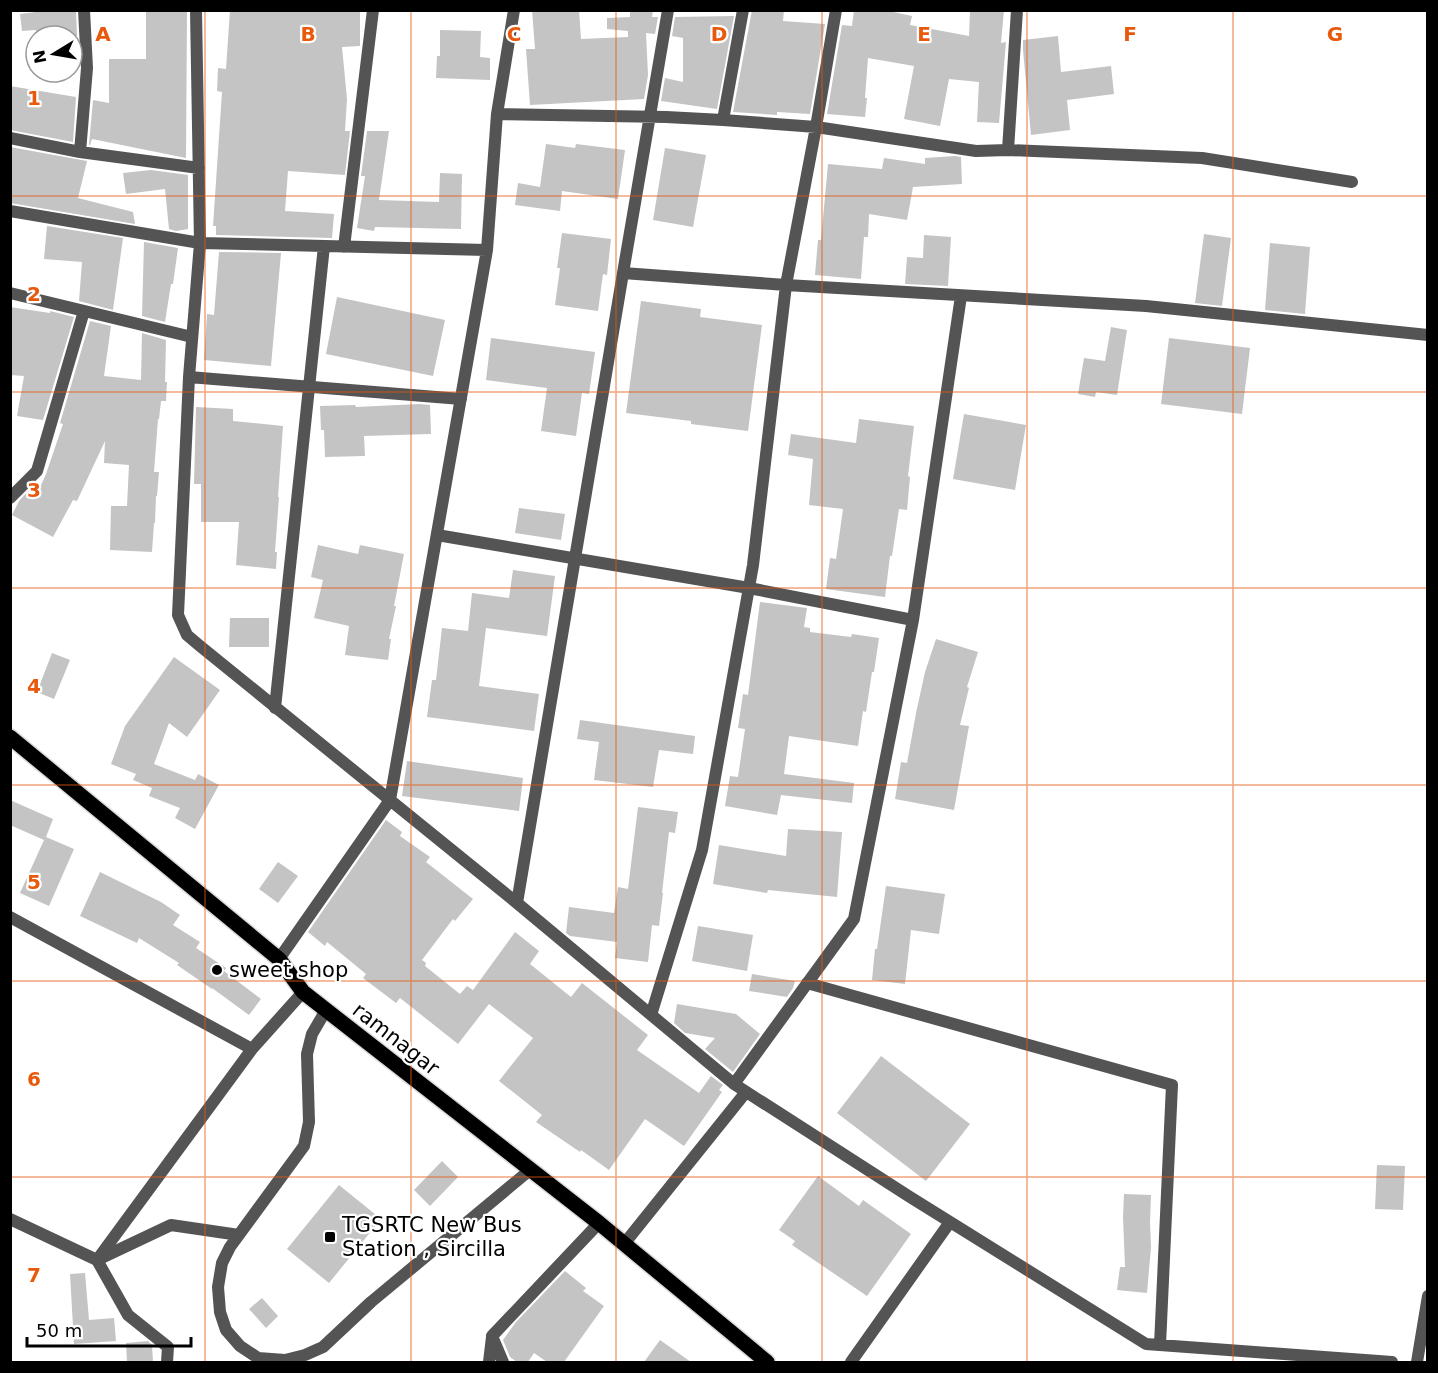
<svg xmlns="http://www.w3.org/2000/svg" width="1438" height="1373" font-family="'DejaVu Sans',sans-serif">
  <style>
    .building { fill: #c4c4c4 }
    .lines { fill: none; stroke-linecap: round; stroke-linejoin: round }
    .primary-casing { stroke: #dbdbdb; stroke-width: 18 }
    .lane { stroke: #545454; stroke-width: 12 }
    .street { stroke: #545454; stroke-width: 12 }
    .primary { stroke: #000; stroke-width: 15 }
    .grid { fill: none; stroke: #e8590c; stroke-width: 1.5; stroke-opacity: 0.55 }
    .poi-dot { fill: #000; stroke: #fff; stroke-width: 2 }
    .labels { text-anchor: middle; stroke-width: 4.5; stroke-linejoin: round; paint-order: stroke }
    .poi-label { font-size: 21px; fill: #000; stroke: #fff; text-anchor: start }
    .street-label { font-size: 21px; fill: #000; stroke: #fff }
    .grid-label { font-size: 20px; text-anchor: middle; font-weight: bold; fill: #e8590c; stroke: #fff; stroke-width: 4.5; stroke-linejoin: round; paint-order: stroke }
  </style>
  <rect width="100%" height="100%" fill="#fff"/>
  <path class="building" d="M51 10H76L77 36H36V30L22 31 20 14Z
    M230 10H360V46L342 47 347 99 345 131H350L345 175 288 171 285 211 334 214 332 238 216 235V226H213L222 92 217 91 218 68 226 69Z
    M532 10H579L581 39 628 37V31L607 29V18L630 17V10H653L652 17H658L655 34 646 33 648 75 644 99 530 105 526 49H535Z
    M752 10H784L783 21 825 24 810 114 777 112V115L733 112Z
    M854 10H884L912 16 910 25 969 36 970 10H1004L1001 43 1006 42 999 123 977 122 979 82 949 79 940 126 904 119 914 66 868 58 865 98H867L865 117 827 114 842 25 852 26Z
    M146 11 187 12 186 158 92 139 90 145H89L93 100 109 103V59H146Z
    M734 16 717 109 661 101 665 78 683 82V38L672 36 675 17Z
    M440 30 481 31 480 57 490 58V80L436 78 437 56H440Z
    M1058 36 1061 72 1111 66 1114 94 1067 100 1070 130 1031 135 1023 50V40Z
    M10 86 76 97 73 142 10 130Z
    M367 131H389L379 200 439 202 440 173 462 174 461 229 375 227 374 231 357 228 365 176H361Z
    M546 144 575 148 576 144 625 150 618 199 562 191 560 211 515 205 518 183 540 187Z
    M10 147 87 161 78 198 133 212 135 224 10 203Z
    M665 148 706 155 693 227 653 220Z
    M955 156 961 157 962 184 913 187 907 220 869 214 868 237H864L861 279 815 275 818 240H821L828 164 882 169 884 158 925 164V158Z
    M151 170 188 175V229L176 231 169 229 165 189 126 194 123 173Z
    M47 226 123 238 113 310 79 301 82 262 44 259Z
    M562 233 611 239 607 275 603 274 598 311 555 305 560 268H557Z
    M1204 234 1231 238 1222 306 1195 303Z
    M924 235 951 237 948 286 905 284 907 257 923 258Z
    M144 242 178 248 173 284H171L165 322 142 316Z
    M1270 243 1310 247 1305 314 1265 310Z
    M219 252 281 253 271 366 204 360 207 314 214 315Z
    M337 297 445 320 433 376 326 354Z
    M641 301 701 309 700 317 762 325 748 431 691 424V421L626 413Z
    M10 307 50 313V311L74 317 43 420 17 416 24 376 10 375Z
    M90 321 111 326 104 376 141 380 142 333 166 340 165 382H167L166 401H161L159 419H158L154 472H159L157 496H156L155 523H154L152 552 110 550 111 506H127L129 465 104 463 105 441 77 501 73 500 53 537 12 515 19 501 31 488 38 492 46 474 63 424 60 423Z
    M1111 327 1127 330 1117 395 1096 392 1095 397 1078 394 1084 358 1105 361Z
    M491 338 595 352 589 394 582 393 576 436 541 431 547 388 486 380Z
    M1169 338 1250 348 1242 414 1161 404Z
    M419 404 430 405 431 434 364 436 365 456 325 457 324 430H321L320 406 355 405 356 407Z
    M196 407 233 409V421L283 426 278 497H279L275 552H277L276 569 236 565 239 522H201V484H194Z
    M964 414 1026 425 1015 490 953 479Z
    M859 419 914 426 908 476 910 477 907 510 899 509 892 556H890L885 597 826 589 830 558 836 559 843 509 809 505 813 459 788 455 791 434 856 443Z
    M519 508 565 514 561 540 515 533Z
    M318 545 358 554 360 545 404 554 394 606H396L389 639H391L388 660 345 655 349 626 314 618 323 580 311 577Z
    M513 570 555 576 547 636 486 628 479 686 539 694 534 731 427 717 432 680H436L442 628 468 631 472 593 509 598Z
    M760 602 807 608 804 627 810 628V632L851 637 852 634 879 638 874 672H872L866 712 863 711 858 746 789 736 784 774 854 783 852 803 781 795 777 815 725 806 730 776 738 777 745 729 738 728 743 694 748 695Z
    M230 618H269V647H229Z
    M936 639 978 652 967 687 969 688 960 725 969 726 954 810 895 799 901 762 907 763 916 713 925 672Z
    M52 653 70 660 54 699 37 692Z
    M174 657 220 690 187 737 169 723 154 764 195 780 198 774 219 785 195 829 175 818 180 808 149 796 152 788 133 780 136 774 111 764 125 726Z
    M580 720 695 736 693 754 659 750 653 787 594 780 599 742 577 739Z
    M407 761 523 778 519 811 402 796Z
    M10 800 53 819 46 837 74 849 49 906 20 893 44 840 10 825Z
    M638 807 678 812 675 833 669 832 662 893H663L659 926 652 925 648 962 615 958 617 942 570 936 566 933 569 907 614 913 618 887 628 889Z
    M386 820 402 832 400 836 430 857 426 862 473 899 455 921 453 919 422 960 426 963 425 966 460 994 467 986 473 990 515 932 539 951 530 964 571 997 582 983 648 1035 637 1050 699 1093 711 1076 723 1085 719 1090 722 1092 684 1146 645 1119 609 1170 581 1150 580 1152 536 1122 542 1115 499 1081 533 1038 489 1004 458 1044 400 998 396 1003 363 978 366 974 327 942 325 946 308 932Z
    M788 829 842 832 837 897 768 890 767 893 713 884 719 845 786 856Z
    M278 862 298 876 278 903 259 889Z
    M100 872 161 902 180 915 173 925 200 942 196 948 226 968 224 971 261 999 249 1015 212 988V989L177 965 179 963 139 938 137 943 80 916Z
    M886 886 945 894 939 934 911 930 905 984 872 980 875 949H877Z
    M698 926 753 935 747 971 692 961Z
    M752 974 795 981 793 988 787 997 749 991Z
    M677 1004 736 1014 760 1034 733 1072 705 1049 715 1038 685 1033 674 1023Z
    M881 1056 970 1124 926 1181 837 1113Z
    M442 1161 458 1177 430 1206 414 1190Z
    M1377 1165 1405 1166 1403 1210 1375 1209Z
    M818 1176 859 1206 863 1200 911 1234 867 1296 792 1245 795 1241 779 1230Z
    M339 1185 381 1219 329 1283 287 1249Z
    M1124 1194 1151 1195 1150 1222 1151 1247 1147 1293 1117 1290 1120 1267H1125L1123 1217Z
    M565 1271 586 1288 583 1291 604 1306 564 1362H547L534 1353 528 1362H517L510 1357 503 1340 516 1322Z
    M85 1273 89 1320 114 1318 116 1341 74 1344 70 1274Z
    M262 1298 278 1316 266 1328 249 1309Z
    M660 1340 691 1362H644Z
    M148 1341 152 1345 153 1362H127L126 1343Z"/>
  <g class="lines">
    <defs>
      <path id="primary" d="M10 737 279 959 303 992 599 1223 767 1362"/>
    </defs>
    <use href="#primary" class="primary-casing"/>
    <path class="lane" d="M326 1010 312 1034 307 1054 309 1122 304 1146 230 1247 222 1263 218 1287 220 1312 226 1330 240 1346 258 1358 285 1360 305 1355 323 1347 371 1302 530 1170
      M97 1260 171 1225 239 1235"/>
    <path class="street" d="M497 114 514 10
      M723 120 743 10
      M10 138 80 152 199 168
      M1008 150 1017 10
      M80 152 87 68 84 10
      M10 211 200 243 196 10
      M344 247 373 10
      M487 250 497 114 666 117 723 120 816 127 976 151 1008 150 1202 158 1352 182
      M623 273 668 10
      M10 293 192 337
      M189 377 461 399
      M10 498 37 471 84 311
      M437 535 749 588 913 620
      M275 708 324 246
      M517 903 623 273 786 285 1146 306 1428 335
      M10 917 252 1049
      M279 959 390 800 487 250 200 243 189 377 178 615 187 635 200 646 517 903 734 1084 910 1197 1146 1344 1392 1362
      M807 983 1172 1085 1160 1345
      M651 1015 702 850 753 565 786 285 816 127 836 10
      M734 1084 854 919 913 620 961 296
      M10 1219 97 1260 252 1049 303 992
      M624 1244 746 1092
      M97 1260 128 1315 168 1347 167 1362
      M489 1362 492 1337
      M503 1362 492 1336 599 1223
      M851 1362 950 1222
      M1417 1362 1428 1296"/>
    <use href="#primary" class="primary"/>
  </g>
  <path class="grid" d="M205 10V1362M411 10V1362M616 10V1362M822 10V1362M1027 10V1362M1233 10V1362M10 196H1428M10 392H1428M10 588H1428M10 785H1428M10 981H1428M10 1177H1428"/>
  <g class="poi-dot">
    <circle cx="217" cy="970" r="6"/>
    <rect x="324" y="1231" width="12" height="12" rx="3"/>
  </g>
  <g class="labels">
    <g class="poi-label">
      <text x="229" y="977">sweet shop</text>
      <text x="342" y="1232">TGSRTC New Bus<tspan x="342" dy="24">Station , Sircilla</tspan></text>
    </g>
    <g class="street-label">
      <text transform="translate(396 1039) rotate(38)" y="7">ramnagar</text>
    </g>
  </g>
  <g class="grid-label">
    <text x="103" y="41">A</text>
    <text x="308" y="41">B</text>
    <text x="514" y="41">C</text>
    <text x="719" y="41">D</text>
    <text x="924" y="41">E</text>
    <text x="1130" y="41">F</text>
    <text x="1335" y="41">G</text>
    <text x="34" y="105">1</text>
    <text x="34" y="301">2</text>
    <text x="34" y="497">3</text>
    <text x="34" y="693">4</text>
    <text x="34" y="889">5</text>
    <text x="34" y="1086">6</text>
    <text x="34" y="1282">7</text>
  </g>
  <rect width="1438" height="1373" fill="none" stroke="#000000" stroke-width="24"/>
  <g transform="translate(54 54) rotate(259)"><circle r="28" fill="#ffffff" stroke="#999999" stroke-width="1.5"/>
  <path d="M0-4.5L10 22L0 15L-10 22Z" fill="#000000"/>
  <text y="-9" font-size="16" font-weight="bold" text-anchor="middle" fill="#000000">N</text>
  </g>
  <path d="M27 1337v9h164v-9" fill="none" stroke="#000000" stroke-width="3"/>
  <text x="36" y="1337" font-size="18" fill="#000000" stroke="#ffffff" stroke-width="4.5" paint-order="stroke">50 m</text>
</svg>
